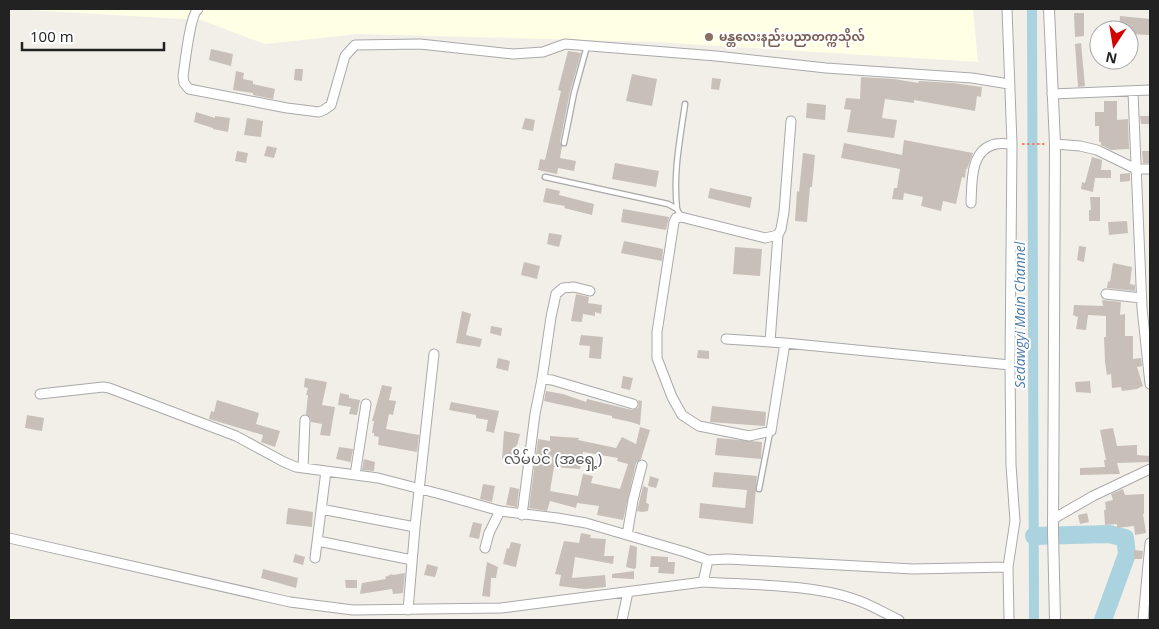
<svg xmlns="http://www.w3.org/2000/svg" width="1159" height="629" font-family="'Open Sans','Noto Sans Myanmar',sans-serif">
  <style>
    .education { fill: #ffffe5 }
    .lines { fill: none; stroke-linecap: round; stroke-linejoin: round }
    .canal { stroke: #aad3df; stroke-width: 10 }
    .river { stroke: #aad3df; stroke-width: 18 }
    .building { fill: #c7bfb8; fill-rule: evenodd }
    .service-casing { stroke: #a9a9a9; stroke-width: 7 }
    .minor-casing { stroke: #a9a9a9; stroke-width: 11 }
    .tertiary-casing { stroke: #a9a9a9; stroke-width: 12 }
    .path { stroke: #fa8072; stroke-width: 2; stroke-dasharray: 2.5 2.5; stroke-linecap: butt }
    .service { stroke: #fff; stroke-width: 4.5 }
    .minor { stroke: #fff; stroke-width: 9 }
    .tertiary { stroke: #fff; stroke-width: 10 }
    .education-dot { fill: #8d6e63; stroke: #fff; stroke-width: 2 }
    .labels { text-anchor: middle; stroke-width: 4; stroke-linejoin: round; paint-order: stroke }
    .education-label { font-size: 12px; font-weight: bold; fill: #785e54; stroke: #fff; text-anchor: start }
    .water-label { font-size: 14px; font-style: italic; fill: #4a7aab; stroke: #fff }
    .quarter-label { font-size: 15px; fill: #555; stroke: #fff }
  </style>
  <rect width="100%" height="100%" fill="#f2efe9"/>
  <path class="education" d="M9 9H973L978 62 655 42 358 34 265 44 201 20Z"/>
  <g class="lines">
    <path class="canal" d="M1032 9 1034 620"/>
    <path class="river" d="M1034 536 1109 534 1125 538 1127 554 1103 620"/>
  </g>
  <path class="building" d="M1074 13H1084V36L1075 37Z
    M1120 16 1150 19V35L1129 34V30H1119Z
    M1081 43 1085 86 1078 87 1075 44Z
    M211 49 233 54 231 66 209 60Z
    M568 51 581 53 570 92 560 142 562 146 560 158 576 161 574 171 558 168 557 174 538 170 540 159 545 160 561 91 558 90Z
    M295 69H303L302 81 294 80Z
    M236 71 244 73 243 79 253 81V84L275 89 273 99 253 95V93L233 90Z
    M632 74 657 79 652 106 626 101Z
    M861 77 894 79 918 83 919 81 953 83 982 87 981 97 977 96 975 111 914 100V103L885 99 882 118 897 120 894 138 847 132 851 110 844 109 846 98 860 99Z
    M712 78 721 79 719 90 711 89Z
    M1104 101H1117V120L1128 119 1129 149 1111 150 1101 145V142H1099V126H1095V112H1104Z
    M807 103 826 105 825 120 806 118Z
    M196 112 215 118V116L230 118 228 132 213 129V128L194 122Z
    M1140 116H1150V124H1141Z
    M247 118 263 121 261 137 244 135Z
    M525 118 535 120 533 131 522 129Z
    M904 140 973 153 967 169H966L965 178 962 177 956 204 943 201 941 211 921 206 923 197 904 193 903 200 892 199 894 188H897L900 169 841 158 844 143 902 155Z
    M267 146 277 148 274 158 264 156Z
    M237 151 248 153 246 163 235 161Z
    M1142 151H1150V163H1143Z
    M803 153 815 155 812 187H810L807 222 795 221 797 191 799 192Z
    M1092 157 1102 160 1101 170H1111V178H1095L1093 192 1081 189 1082 182 1085 183Z
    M615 163 659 171 656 187 612 179Z
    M1130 173V181L1120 182V174Z
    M546 188 560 191 559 195 594 204 592 215 564 208 565 206 543 202Z
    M710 188 752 197 750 208 708 198Z
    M1090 197H1100V221H1089V210H1091Z
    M623 209 669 217 666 230 621 222Z
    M1127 221 1128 233 1109 235 1108 222Z
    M549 233 562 235 559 247 547 244Z
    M624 241 663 249 662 261 621 253Z
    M1079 246 1086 247 1084 262 1077 260Z
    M735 247 762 249 760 276 733 274Z
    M524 262 540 266 537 279 521 275Z
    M1113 263 1132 267 1130 284 1135 285V291L1107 288 1108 281 1110 282Z
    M576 294 589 297 588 303 602 305 601 314 595 312V316L583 314 582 322 571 321Z
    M1102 300 1121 302 1120 315 1125 314V336H1133V359L1141 358 1142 366 1137 367 1143 386 1137 389 1122 391 1121 387 1112 388 1111 374 1107 375 1105 362 1104 337H1106V316L1088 315 1086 330 1076 329 1078 317 1073 315 1074 305 1103 306Z
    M462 311 471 314 466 335 482 339 480 347 456 343Z
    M491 326 502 328 501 336 490 333Z
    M581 335 603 337 601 359 589 358 590 346 579 345Z
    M698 350 709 351V359L697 358Z
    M498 358 510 361 508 371 496 368Z
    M623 376 633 378 630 390 621 388Z
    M305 378 327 382 322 405 335 407 330 436 320 435 322 424 311 422 310 417 306 414 308 395H306L308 388 304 387Z
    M1090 381 1091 393 1076 392 1075 382Z
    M382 385 392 387 389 400 396 401 393 415 389 414 386 429 419 435 417 452 378 445 379 437 374 436V433H372L374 421H372Z
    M546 391 563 394 586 402 587 399 632 410 638 408 639 405 638 400 642 401 640 425 631 422 612 418V416L544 401Z
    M340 393 349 395V398L360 400 357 415 349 414 351 407 338 405Z
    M217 400 259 413 256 424 280 431 275 447 261 442 263 435 209 419 211 411 214 412Z
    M451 402 499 411 494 433 486 431 488 420 476 418V415L449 410Z
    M712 406 766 412 765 426 710 422Z
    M27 415 44 418 42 431 25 428Z
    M640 427 650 430 641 459 636 463 623 520 597 515 599 506 577 503 576 508 550 501 547 511 529 508 538 439 550 441V436L579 438 578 440 616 448 622 437 636 444ZM583 452 618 458 617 461 628 464 620 489 591 483 593 476 583 474 578 496 550 491 554 467 580 469Z
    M1113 428 1117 446 1137 445V455L1150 456V462L1117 463 1120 474 1080 475V468L1105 467 1104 460H1106L1100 430Z
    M504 431 520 434 517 446 516 445 515 460 502 459Z
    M717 438 762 442 761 459 715 455Z
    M339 447 353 449 350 465 351 462 336 459Z
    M364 459 375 462 374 471 362 470Z
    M714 472 757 476 753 524 699 518 700 503 745 508 747 490 712 487Z
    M650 476 659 479 656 488 648 486Z
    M483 484 495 486 492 502 480 499Z
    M643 486 648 488 646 503 649 504 648 511 642 512 637 511Z
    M510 487 519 489 517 507 506 505Z
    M1123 489 1125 495 1144 494V514H1143L1146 533 1135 535 1134 526 1117 528V524L1105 525 1104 510H1106L1105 502 1113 500 1111 494Z
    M288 508 313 512 312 527 286 524Z
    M1087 513 1089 522 1080 524 1078 515Z
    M473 522 482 524 479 539 469 537Z
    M581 533 591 535 590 538 606 539 604 556H614L613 564 575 557 572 578 605 575 606 587 584 589 559 586 561 575 555 574 564 541 579 543Z
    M511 542 521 544 516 567 503 564 507 548 509 549Z
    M630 545 637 547 636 568 634 569 626 567Z
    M1134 550 1143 551 1142 559H1134Z
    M295 554 305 557 303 565 293 562Z
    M651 556 668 557V562H675L674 574 658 573 659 567H650Z
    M487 562 498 567 496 578H491L490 597 482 596Z
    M427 564 438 567 435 577 424 575Z
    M263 569 298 578 296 588 261 578Z
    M634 571V579L612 578V574Z
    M405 573 403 593 393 594 392 589 360 594 362 583 386 579 385 577 392 574 393 575Z
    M345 580H357V588H346Z"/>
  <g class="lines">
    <defs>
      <path id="service" d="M564 143 574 93 587 46
        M545 177 668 204 677 209 681 217
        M677 209C673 172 680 140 685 104
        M759 489 770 432"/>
      <path id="minor" d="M198 9C190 15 185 63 183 76L184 83 189 89 287 108 319 112 324 110 331 105 345 56 355 45 420 44 513 54 543 52 565 44 716 56 826 68 972 78 1009 84
        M1007 9 1012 144 1010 365 1011 465 1015 521 1008 567 1009 620
        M1133 92 1142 308 1150 384
        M1052 94 1150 90
        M1055 144 1080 146 1097 150 1136 169H1150
        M971 203C972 182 970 149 996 144 1001 143 1007 144 1012 144
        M1106 294 1141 298
        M726 339 785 343 1010 365
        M770 342 778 235
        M785 343 771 431 749 436 699 426 682 415 672 397 657 358V332L674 222 676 218 681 217 765 238 778 235 781 229 784 212 791 121
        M542 379 551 317 556 294 563 288 574 287 590 291
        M40 394 103 387 109 388 236 436 284 462 296 467 378 478 444 495 500 511 557 518 586 523 685 552 708 560
        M303 468 305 420
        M355 475 366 404
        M321 509 415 527
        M522 515 535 414 542 379 552 380 633 404
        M1053 519 1093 496 1150 469
        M627 535 633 500 642 465
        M9 538 290 602 353 610 501 608 703 582 708 560 728 559 913 569 1008 567
        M318 541 412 560
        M485 548 489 533 500 511
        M315 558 326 471
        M703 582C749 585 811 584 854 599 870 604 884 613 899 620
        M408 610 415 527 434 354
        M622 620 628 592
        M1143 620 1150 543"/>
      <path id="tertiary" d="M1049 9 1055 144 1053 531 1055 620"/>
    </defs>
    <use href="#service" class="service-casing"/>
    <use href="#minor" class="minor-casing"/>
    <use href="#tertiary" class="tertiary-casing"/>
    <path class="path" d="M1022 144H1045"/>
    <use href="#service" class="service"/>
    <use href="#minor" class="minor"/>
    <use href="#tertiary" class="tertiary"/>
  </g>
  <circle class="education-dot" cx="709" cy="37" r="5"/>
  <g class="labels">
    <g class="education-label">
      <text x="719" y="41">မန္တလေးနည်းပညာတက္ကသိုလ်</text>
    </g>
    <g class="water-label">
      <text transform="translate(1020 315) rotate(-90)" y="5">Sedawgyi Main Channel</text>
    </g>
    <g class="quarter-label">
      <text x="553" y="464">လိမ်ပင် (အရှေ့)</text>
    </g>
  </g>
  <rect width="1159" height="629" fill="none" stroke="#222222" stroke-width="20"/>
  <g transform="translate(1114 45) rotate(192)"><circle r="24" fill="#ffffff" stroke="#a7a7a7"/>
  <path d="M0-4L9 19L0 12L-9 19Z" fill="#d40000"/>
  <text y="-8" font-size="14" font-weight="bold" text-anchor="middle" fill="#222222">N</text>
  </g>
  <path d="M22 42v8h142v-8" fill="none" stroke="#222222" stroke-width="2.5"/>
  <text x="30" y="42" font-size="15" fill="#222222" stroke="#ffffff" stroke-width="4" paint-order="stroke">100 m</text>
</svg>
